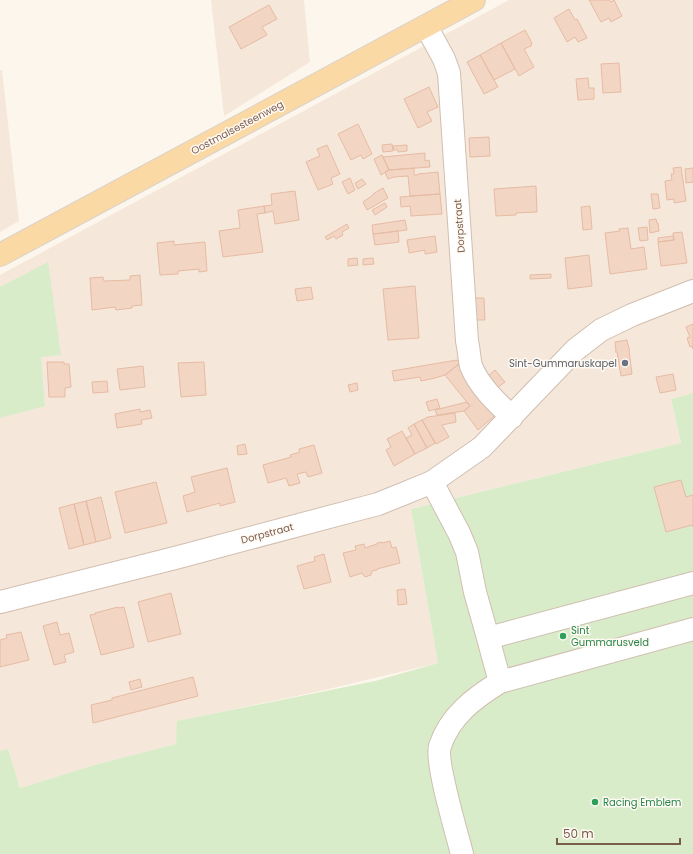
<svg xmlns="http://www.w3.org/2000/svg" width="693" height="854" font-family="Poppins,sans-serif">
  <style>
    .residential { fill: #f5e8da }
    .green { fill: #d8ecc9 }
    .building { fill: #f3d5c3; stroke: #e6bba3 }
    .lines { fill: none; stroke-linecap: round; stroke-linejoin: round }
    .minor-casing { stroke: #d1beb0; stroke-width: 24 }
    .major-casing { stroke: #dad1cd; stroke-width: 24 }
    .minor { stroke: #fff; stroke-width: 22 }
    .major { stroke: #fbd9a5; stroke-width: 22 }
    .worship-dot { fill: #6b7280; stroke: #fffaf3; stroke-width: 1.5 }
    .leisure-dot { fill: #2e9e5b; stroke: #fffaf3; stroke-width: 1.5 }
    .labels { text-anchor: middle; stroke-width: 3; stroke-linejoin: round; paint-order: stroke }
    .street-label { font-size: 10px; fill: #7a5c4d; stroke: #fffaf3 }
    .worship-label { font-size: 10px; fill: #5b616d; stroke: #fffaf3; text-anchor: end }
    .leisure-label { font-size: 10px; fill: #27864d; stroke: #fffaf3; text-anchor: start }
  </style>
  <rect width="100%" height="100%" fill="#fdf6ec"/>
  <path class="residential" d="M211 0H304L310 62 224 116Z
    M509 0H693V393L671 399 681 443 411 509 438 663 320 691 178 721 176 744 98 764 20 788 8 749 0 751V275Z
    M0 70H2L19 221 0 232Z"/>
  <path class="green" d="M48 262 61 355 41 357 45 406 0 418V287Z
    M693 393V854H0V751L8 749 20 788 98 764 176 744 177 721 375 681 438 663 411 509 681 443 671 399Z"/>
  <path class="building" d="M589 0H609L611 2 614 0 622 16 611 22 609 18 601 22Z
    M269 5 277 19 262 27 267 35 241 49 229 27Z
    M569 9 575 20 577 19 587 38 578 42 575 37 567 42 554 18Z
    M525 30 532 43 531 46 524 49 534 67 519 76 501 43Z
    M501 43 515 69 494 80 480 55Z
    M480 55 498 87 484 94 467 62Z
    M619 63 621 92 603 93 601 64Z
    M588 78 589 88H594V99L578 100 576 79Z
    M429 87 438 107 427 112 432 121 418 128 404 99Z
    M358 124 372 154 363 159 361 155 351 160 338 134Z
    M489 137 490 156 470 157 469 138Z
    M392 144 393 151 383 152 382 145Z
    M327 145 340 174 331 178 333 184 318 190 306 162 320 156 317 149Z
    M407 145V151L398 152V150H394L393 146Z
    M425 153V161L429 160 430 167 389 170 383 157Z
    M382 155 389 170 381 175 374 159Z
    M681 167 686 201 674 203V199L667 200 665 181 672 180 671 174H674L673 168Z
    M414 168V175H418V174L438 172 440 194 410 196 408 176 394 177 388 179 385 172 389 170Z
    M693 168V182L686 183 685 169Z
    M350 178 355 190 348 194 342 182Z
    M362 179 366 184 358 189 355 183Z
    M536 186 537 212 516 213V215L496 216 494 189Z
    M383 188 388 198 367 210 363 202 373 195V194Z
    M295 191 299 220 275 224 273 211 265 213 264 206 272 205 271 194Z
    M440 194 442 214 411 216 410 206 401 207 400 197Z
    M651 194H658L660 208 653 209Z
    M385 203 387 207 375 215 372 210Z
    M264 206 265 213 257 214 263 252 223 257 219 231 240 228 238 210Z
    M590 206 592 229 583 230 581 207Z
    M656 219 657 223H658L659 231 650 233 649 220Z
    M405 220 407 230 373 234 372 225Z
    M347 224 349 228 342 232 343 235 336 239 334 236 327 240 325 237Z
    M647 227 648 240 640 241 638 228Z
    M628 228 631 249 644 247 647 269 610 274 605 233 620 231 619 229Z
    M398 231 399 242 375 245 373 234Z
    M682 232 687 263 661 266 658 242 674 240 673 233Z
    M435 236 437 252 425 254V250L409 253 407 240Z
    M673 236 674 240 658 242V238Z
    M174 241V245L205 242 207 271 199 272V269L178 271V274L160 275 157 243Z
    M589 255 592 286 568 289 565 258Z
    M357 258 358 265 348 266V259Z
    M373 258 374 264 363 265V259Z
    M551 274V278L530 279V275Z
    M140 275 142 305 132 306V308L116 310 115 307 92 310 90 278 103 277 104 281 130 280V276Z
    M415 286 419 338 388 340 383 289Z
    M311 287 313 299 297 301 295 289Z
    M474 298H484L485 320H475Z
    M693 324V349L692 346 690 347 687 338 690 337 686 327Z
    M627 340 629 349H630L629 350 632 374 621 376 617 352H615L616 351 615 342Z
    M457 360 460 363 445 375 435 378 421 381 420 377 394 381 392 371Z
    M47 362H64V364H69L71 387 65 388V397H49Z
    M204 362 206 395 181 397 178 363Z
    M460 363 498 413 478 430 464 411 470 406 445 375Z
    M143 366 145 387 120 390 117 369Z
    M495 370 505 382 493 391 483 380Z
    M673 374 676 390 660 393 656 377Z
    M107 381 108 392 93 393 92 382Z
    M357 383 358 390 350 392 348 385Z
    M437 399 440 408 429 411 426 402Z
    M467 402 470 406 464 411 437 415 435 410Z
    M140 409V412L150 410 152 418 141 420 142 424 117 428 115 414Z
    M455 413 456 422 442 425 449 437 436 444 422 420 428 417Z
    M422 420 435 443 427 448 414 424Z
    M414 424 427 448 415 454 406 438 412 435 408 428Z
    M402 431 415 454 394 466 386 450 391 447 387 439Z
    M245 444 247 454 238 455 237 446Z
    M314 445 322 473 308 477 306 472 297 474 300 483 289 486 286 478 268 483 263 465 291 457 290 455 300 452 299 449Z
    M227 468 235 502 220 506V503L187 512 183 496 195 492 191 477Z
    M681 480 686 497 693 495V527L692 525 666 532 654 487Z
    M156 482 167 523 125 533 115 492Z
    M101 497 111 538 96 542 86 501Z
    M86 501 96 542 84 545 74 504Z
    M74 504 84 545 69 549 59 508Z
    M390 541 392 548 396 547 400 563 377 569V570L372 571 371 575 365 577 362 573 350 577 343 553 356 550 355 546 364 544 365 548 377 544V543L382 542V543Z
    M324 554 331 582 304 589 297 566 315 561 314 557Z
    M405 589 407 604 398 605 397 590Z
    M171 593 181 634 148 642 138 602Z
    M118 607V608L124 607 134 647 101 655 90 615 96 614 95 613Z
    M57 622 60 635 69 633 74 652 64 655 66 662 54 665 43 626Z
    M21 632 29 660 0 667V640L7 638 6 635Z
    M193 677 198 696 93 723 91 705 112 700V698Z
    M140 679 142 687 131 690 129 682Z"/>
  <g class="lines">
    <defs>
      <path id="minor" d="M426 26 444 59 449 73 467 341C469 349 469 358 471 366 479 386 496 402 512 417
        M432 482 459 533 467 552 475 592 488 638
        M0 602 175 558 378 504 403 494 432 482 482 447 575 350 601 330 632 315 693 291
        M500 682 488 638 693 583
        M462 854C457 834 435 761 440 746 450 716 474 698 500 682L693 629"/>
      <path id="major" d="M0 255 474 0"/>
    </defs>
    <use href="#minor" class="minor-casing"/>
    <use href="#major" class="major-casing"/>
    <use href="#minor" class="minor"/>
    <use href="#major" class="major"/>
  </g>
  <circle class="worship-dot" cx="625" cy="363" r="4"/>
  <g class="leisure-dot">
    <circle cx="563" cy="636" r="4"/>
    <circle cx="595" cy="802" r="4"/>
  </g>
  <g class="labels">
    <g class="street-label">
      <text transform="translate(237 127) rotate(-28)" y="4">Oostmalsesteenweg</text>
      <text transform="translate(459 226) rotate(-94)" y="4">Dorpstraat</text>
      <text transform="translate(267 533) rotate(-15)" y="4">Dorpstraat</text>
    </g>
    <g class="worship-label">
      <text x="617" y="367">Sint-Gummaruskapel</text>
    </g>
    <g class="leisure-label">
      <text x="571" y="634">Sint<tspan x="571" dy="12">Gummarusveld</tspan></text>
      <text x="603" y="806">Racing Emblem</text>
    </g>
  </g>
  <path d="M557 838v6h123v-6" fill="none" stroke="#7a5c4d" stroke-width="2"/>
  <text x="563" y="838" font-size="12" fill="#7a5c4d" stroke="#fffaf3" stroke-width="3" paint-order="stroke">50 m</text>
</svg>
